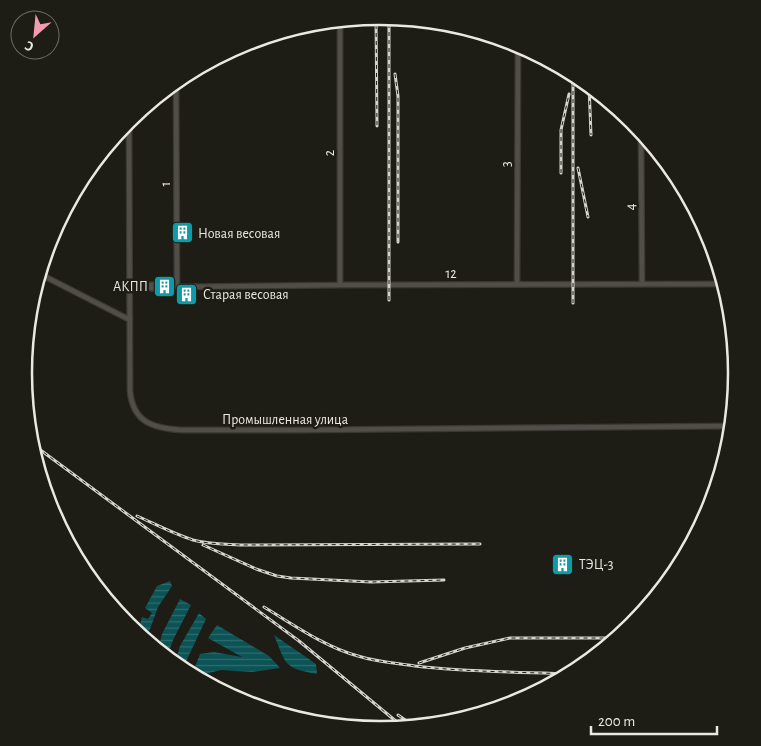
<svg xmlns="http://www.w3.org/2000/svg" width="761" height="746" font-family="'Alegreya Sans',sans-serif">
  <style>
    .water { fill: url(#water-rules) }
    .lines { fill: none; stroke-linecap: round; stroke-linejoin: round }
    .street-casing { stroke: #3a3834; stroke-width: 7 }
    .street { stroke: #504e46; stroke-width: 4.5 }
    .rail-casing { stroke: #d4d3ce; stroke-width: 3 }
    .rail { stroke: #1d1c15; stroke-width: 1; stroke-dasharray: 4; stroke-linecap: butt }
    .labels { text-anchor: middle; stroke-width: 5; stroke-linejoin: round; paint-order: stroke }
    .street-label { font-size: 14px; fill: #e9e8e3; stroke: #1d1c15 }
    .poi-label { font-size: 14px; fill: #e9e8e3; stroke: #1d1c15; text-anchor: start }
    .rim { fill: none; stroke: #e9e8e3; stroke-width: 2.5 }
  </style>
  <defs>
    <pattern id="water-rules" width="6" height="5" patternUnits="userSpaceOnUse" patternTransform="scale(1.25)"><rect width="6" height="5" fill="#0c5356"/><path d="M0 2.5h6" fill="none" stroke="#2f6c6e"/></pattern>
  </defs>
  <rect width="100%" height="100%" fill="#1d1c15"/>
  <path class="water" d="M170 581 172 586 158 607 146 640 138 633 142 617 148 619 152 613 145 608 157 586Z
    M180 599 191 605 173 640 167 657 158 650 162 634Z
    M199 613 206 619 183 668 175 663 180 646Z
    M217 625 269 656 280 668 252 672 221 670 201 675 195 667 200 654 214 652 242 657 208 638Z
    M274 635 316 664 317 674C283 668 286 664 274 635Z"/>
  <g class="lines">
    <defs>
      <path id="street" d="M340 20V285
        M176 82 177 287
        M129 120 130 391C133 422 152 428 181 430H305L732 426
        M641 130 642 284
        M40 274 130 320
        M517 284 518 44
        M130 286C146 286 160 282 175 287
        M139 286C152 289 163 290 177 287L340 285 725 284"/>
    </defs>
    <use href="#street" class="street-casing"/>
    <use href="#street" class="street"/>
    <defs>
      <path id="rail" d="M376 17 377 126
        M395 74 398 96V242
        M589 85 591 135
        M578 168 588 217
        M561 173V130L569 94
        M389 300V17
        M573 303V73
        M31 443 299 641 403 727
        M137 516C155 524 174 534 193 540 208 544 224 544 240 545L480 544
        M203 545 256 569 277 576 291 578 371 582 444 580
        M264 607C294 625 325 647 358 656 377 662 396 663 415 666 466 672 518 672 571 674
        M419 663 465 648 510 638H618
        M398 715 414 726"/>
    </defs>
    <use href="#rail" class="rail-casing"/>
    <use href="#rail" class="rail"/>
  </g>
  <defs>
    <symbol id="building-square" viewBox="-11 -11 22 22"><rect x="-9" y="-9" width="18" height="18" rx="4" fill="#0f9aa8" stroke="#1d1c15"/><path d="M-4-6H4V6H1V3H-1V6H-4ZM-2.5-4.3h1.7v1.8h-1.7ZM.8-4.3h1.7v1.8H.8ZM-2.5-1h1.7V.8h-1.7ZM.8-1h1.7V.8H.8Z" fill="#fff"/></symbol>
  </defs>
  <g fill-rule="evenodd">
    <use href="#building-square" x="170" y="220" width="25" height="25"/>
    <use href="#building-square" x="152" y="274" width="25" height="25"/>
    <use href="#building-square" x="174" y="282" width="25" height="25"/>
    <use href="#building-square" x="550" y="552" width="25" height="25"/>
  </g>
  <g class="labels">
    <g class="street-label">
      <text transform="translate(329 153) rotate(-90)" y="5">2</text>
      <text transform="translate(506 164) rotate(-90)" y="5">3</text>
      <text transform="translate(165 184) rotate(-90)" y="5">1</text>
      <text transform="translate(630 207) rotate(-90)" y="5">4</text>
      <text x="451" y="278">12</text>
      <text x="285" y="424">Промышленная улица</text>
    </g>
    <g class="poi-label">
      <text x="198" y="238">Новая весовая</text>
      <text x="148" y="291" text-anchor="end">АКПП</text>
      <text x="203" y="299">Старая весовая</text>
      <text x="579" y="569">ТЭЦ-3</text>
    </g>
  </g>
  <path d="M0 0H761V746H0ZM32 373a348 348 0 1 1 696 0a348 348 0 1 1-696 0Z" fill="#1d1c15" fill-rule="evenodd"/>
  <path class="rim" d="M32 373a348 348 0 1 1 696 0a348 348 0 1 1-696 0Z"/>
  <g transform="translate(35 35) rotate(207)"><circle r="24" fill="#1d1c15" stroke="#6f6e67"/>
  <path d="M0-4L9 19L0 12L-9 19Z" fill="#f29aae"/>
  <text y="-8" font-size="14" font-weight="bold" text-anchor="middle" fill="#e9e8e3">С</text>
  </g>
  <path d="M591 726v8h126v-8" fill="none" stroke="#e9e8e3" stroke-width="2.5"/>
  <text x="598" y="726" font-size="15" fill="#e9e8e3" stroke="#1d1c15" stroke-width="4" paint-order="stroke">200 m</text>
</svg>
